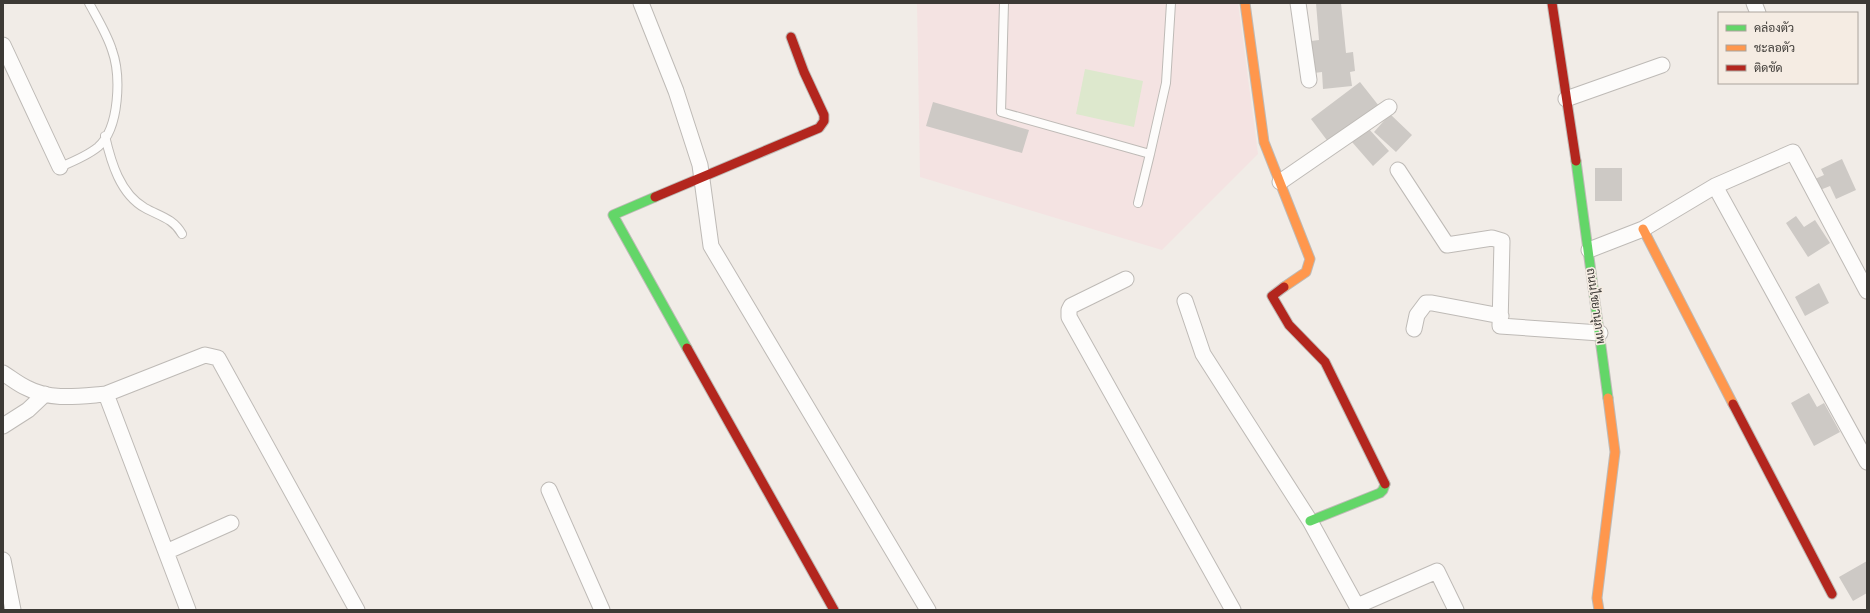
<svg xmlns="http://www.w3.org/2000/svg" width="1870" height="613" font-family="'Sofia Sans Condensed',Sarabun,sans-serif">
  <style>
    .education { fill: #f4e3e2 }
    .green { fill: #dde8cd }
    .building { fill: #cdc9c5 }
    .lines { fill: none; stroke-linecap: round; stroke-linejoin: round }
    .lane-casing { stroke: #bebab6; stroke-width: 10 }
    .street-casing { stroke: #bebab6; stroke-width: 17 }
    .fast-casing { stroke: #bebab6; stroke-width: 11 }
    .slow-casing { stroke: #bebab6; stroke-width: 11 }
    .jam-casing { stroke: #bebab6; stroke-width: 11 }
    .lane { stroke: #fdfcfb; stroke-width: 8 }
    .street { stroke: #fdfcfb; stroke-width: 15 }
    .fast { stroke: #63d668; stroke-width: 9 }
    .slow { stroke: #ff974d; stroke-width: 9 }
    .jam { stroke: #b3261e; stroke-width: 9 }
    .labels { text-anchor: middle; stroke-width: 3.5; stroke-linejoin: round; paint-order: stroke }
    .street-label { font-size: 12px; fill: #3c3935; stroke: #f5ece3 }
  </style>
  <rect width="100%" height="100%" fill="#f1ece7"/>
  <path class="education" d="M917 3H1238L1258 154 1162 250 920 177Z"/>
  <path class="green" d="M1085 69 1143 81 1134 127 1076 114Z"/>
  <path class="building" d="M1316 3H1341L1346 53 1353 52 1355 71 1350 72 1352 86 1323 89 1322 72 1314 73 1311 41 1319 40Z
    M1360 82 1379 106 1329 143 1311 119Z
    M933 102 1029 130 1022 153 926 126Z
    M1390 114 1412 135 1396 152 1374 132Z
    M1368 128 1389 151 1373 166 1352 142Z
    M1842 159 1856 190 1836 199 1830 186 1820 190 1815 179 1824 175 1821 169Z
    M1595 168H1622V201H1595Z
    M1796 216 1804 227 1815 220 1830 243 1808 257 1786 223Z
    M1819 283 1829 303 1805 316 1795 297Z
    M1809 393 1817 407 1824 403 1840 432 1814 446 1791 403Z
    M1867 561V593L1853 601 1839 577Z"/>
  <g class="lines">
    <defs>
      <path id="lane" d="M1004 3 1001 112 1150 154 1166 83 1171 3
        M105 136C111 162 120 194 145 208 159 216 173 218 182 234
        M60 167C72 162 87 156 98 147 120 128 121 75 112 50 107 34 97 18 89 3
        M1138 203 1150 154"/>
      <path id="street" d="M641 3 676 91 700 165 711 246 928 610
        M1298 3 1309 80
        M1754 3 1758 13
        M3 45 60 167
        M1566 99 1662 65
        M1398 170 1447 245 1492 238 1502 241 1500 326 1600 333
        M1280 182 1389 107
        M1715 186 1867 462
        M1589 250 1643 229 1715 186 1793 152 1867 291
        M1126 279 1071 306 1069 310V317L1233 610
        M1185 301 1203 354 1310 521 1359 610
        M1414 329 1417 315 1426 303H1432L1501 316
        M3 373C11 378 18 384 27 388 51 401 80 396 106 394L188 610
        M106 394 205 355 218 358 357 610
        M3 426 28 410 45 394
        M549 490 602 610
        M166 552 231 523
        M3 560 13 610
        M1357 606 1437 571 1456 610"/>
      <path id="fast" d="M1576 161 1608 398
        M655 197 613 215 687 348
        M1310 521 1380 493 1383 490 1385 484"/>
      <path id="slow" d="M1245 3 1264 142 1310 259 1306 272 1284 287
        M1643 229 1733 404
        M1599 610 1597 598 1615 452 1608 398"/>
      <path id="jam" d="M1552 3 1576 161
        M655 197 819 128 824 121V115L804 72 791 37
        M1284 287 1272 296 1289 325 1325 362 1385 484
        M687 348 834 610
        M1733 404 1832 594"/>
    </defs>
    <use href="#lane" class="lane-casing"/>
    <use href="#street" class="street-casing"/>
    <use href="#fast" class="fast-casing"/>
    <use href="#slow" class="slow-casing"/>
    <use href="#jam" class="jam-casing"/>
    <use href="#lane" class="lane"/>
    <use href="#street" class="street"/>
    <use href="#fast" class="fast"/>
    <use href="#slow" class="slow"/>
    <use href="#jam" class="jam"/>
  </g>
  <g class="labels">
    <g class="street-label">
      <text transform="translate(1596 306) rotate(82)" y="4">ถนนไชยานุภาพ</text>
    </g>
  </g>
  <rect width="1870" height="613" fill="none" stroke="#3c3935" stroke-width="8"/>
  <rect x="1718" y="12" width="140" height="72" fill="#f5ece3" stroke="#aba49d"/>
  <rect x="1726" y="25" width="20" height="6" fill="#63d668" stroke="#aba49d"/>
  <text x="1754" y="32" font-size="12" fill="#3c3935">คล่องตัว</text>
  <rect x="1726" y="45" width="20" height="6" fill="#ff974d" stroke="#aba49d"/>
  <text x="1754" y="52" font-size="12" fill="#3c3935">ชะลอตัว</text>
  <rect x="1726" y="65" width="20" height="6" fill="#b3261e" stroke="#aba49d"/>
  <text x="1754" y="72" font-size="12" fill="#3c3935">ติดขัด</text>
</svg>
